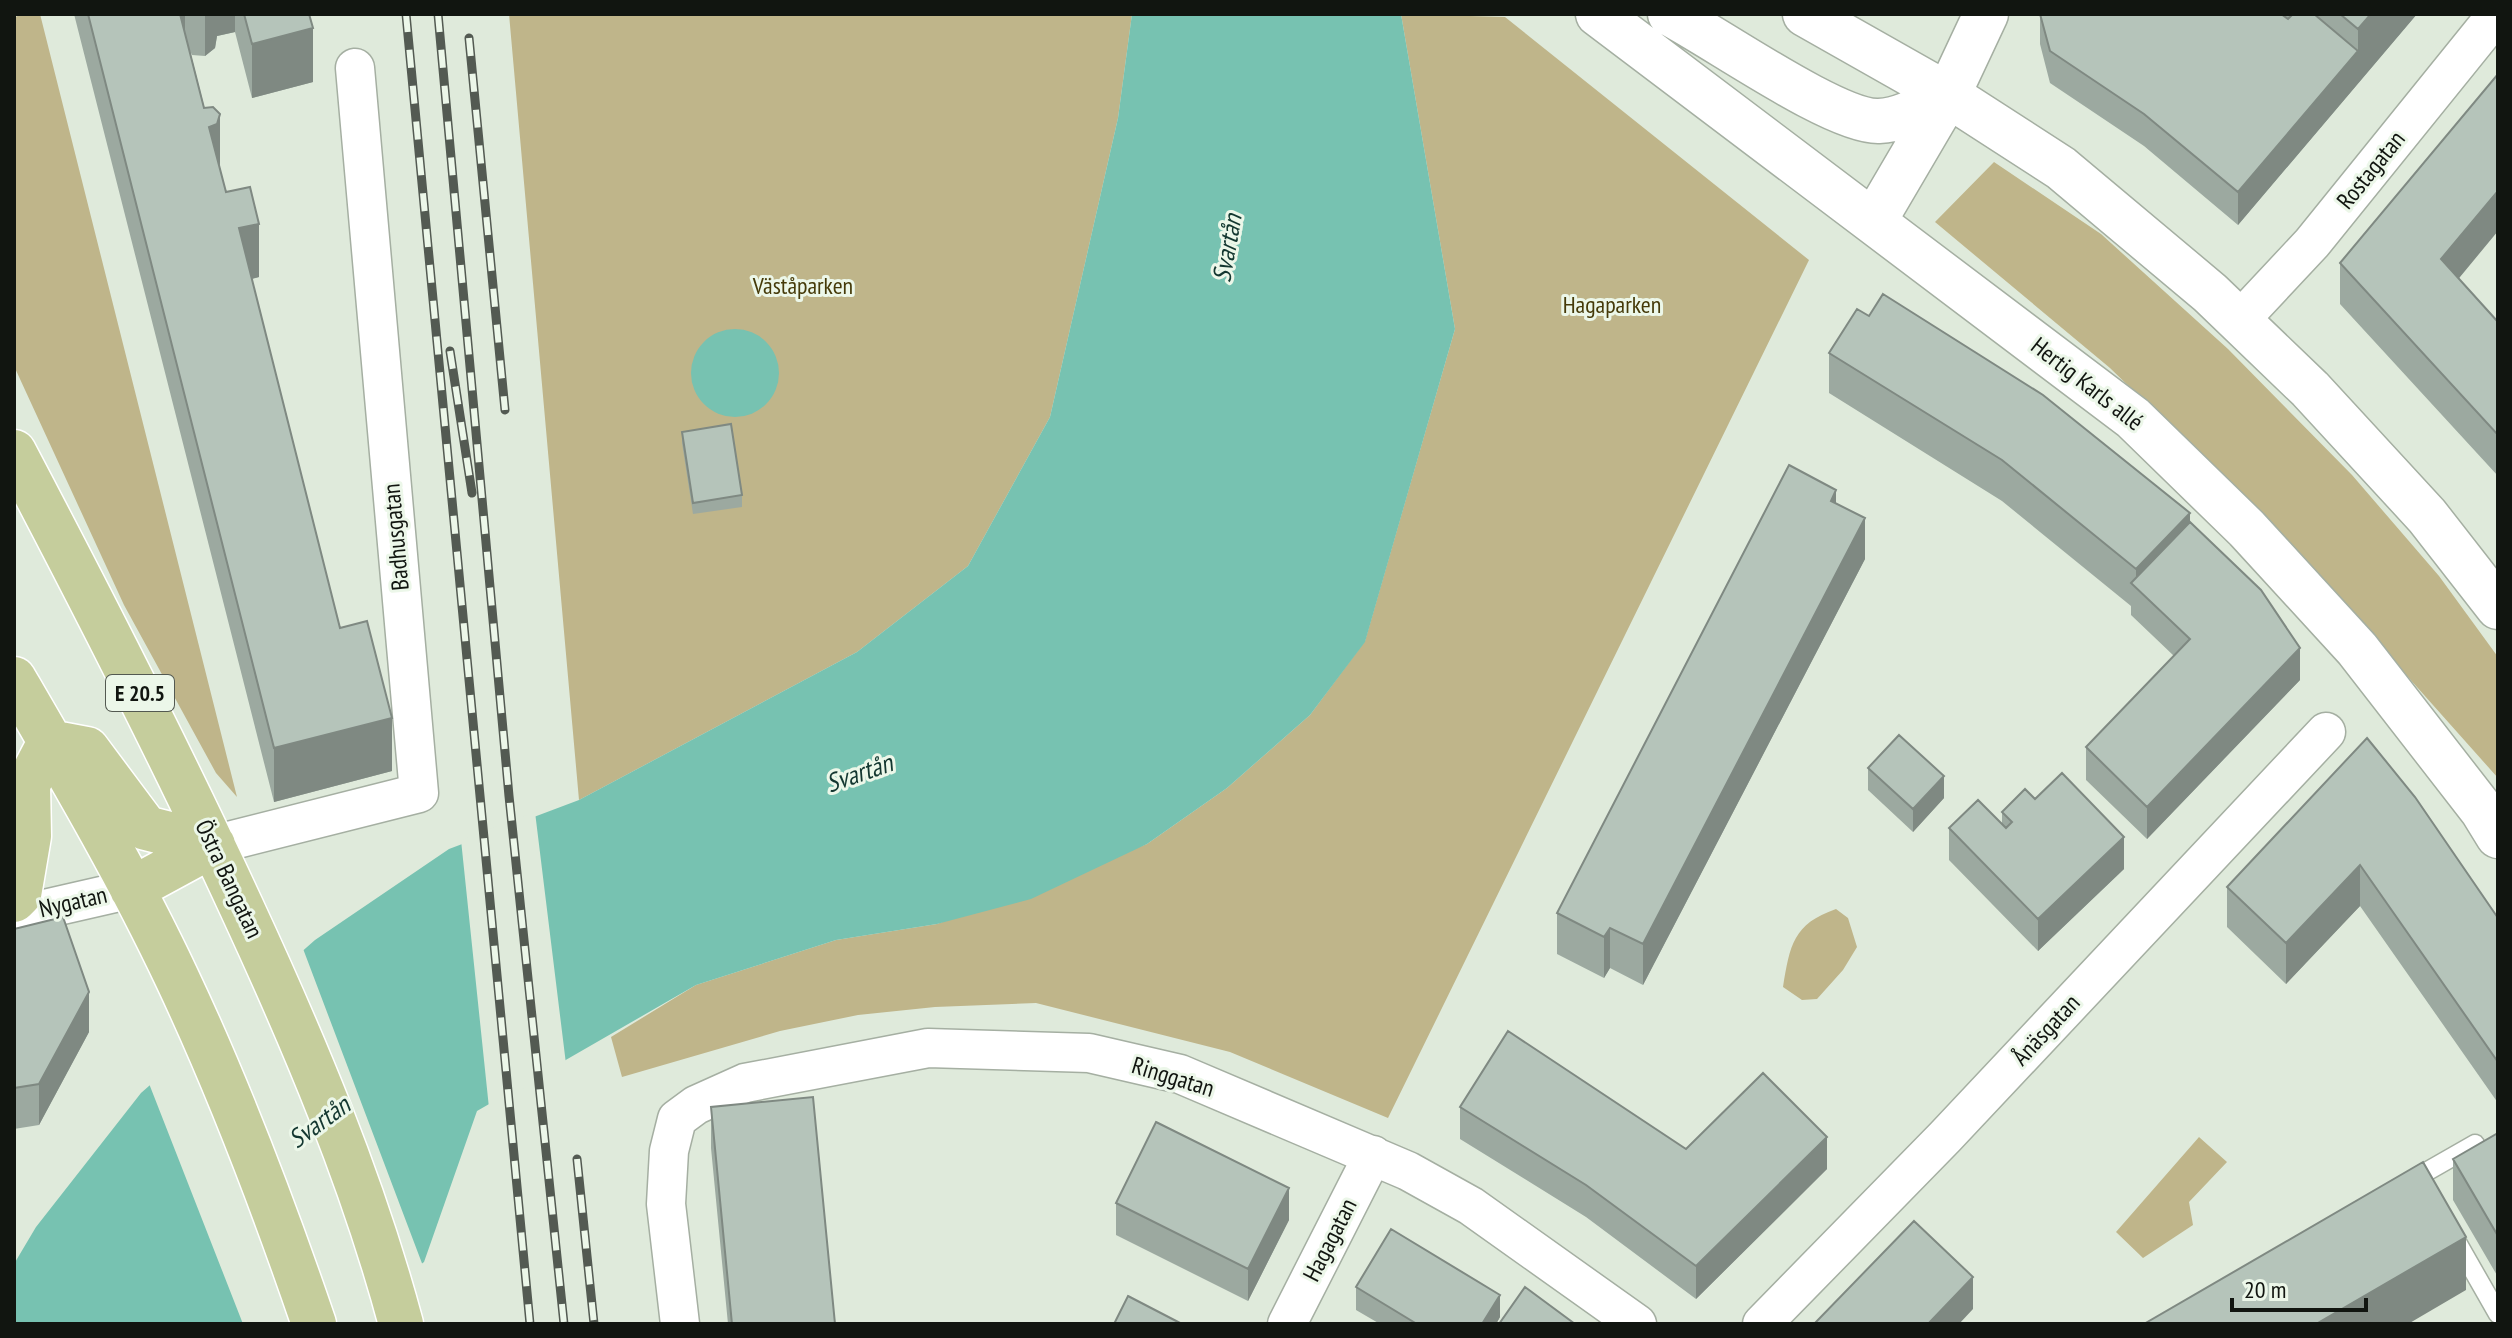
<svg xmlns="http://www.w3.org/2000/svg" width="2512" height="1338" font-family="'PT Sans Narrow',sans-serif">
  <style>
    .green { fill: #bfb58a }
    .water { fill: #77c2b1 }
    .pier { fill: #dfeadb }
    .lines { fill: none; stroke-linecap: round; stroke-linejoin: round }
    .service-casing { stroke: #a5afa2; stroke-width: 21 }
    .minor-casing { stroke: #a5afa2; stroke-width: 41 }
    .tertiary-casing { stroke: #a5afa2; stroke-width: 47 }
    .secondary-casing { stroke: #a5afa2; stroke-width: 47 }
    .primary-casing { stroke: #fff; stroke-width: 47 }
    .service { stroke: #fff; stroke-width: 18 }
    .minor { stroke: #fff; stroke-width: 38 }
    .tertiary { stroke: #fff; stroke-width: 44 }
    .secondary { stroke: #fff; stroke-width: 44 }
    .primary { stroke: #c5cd9c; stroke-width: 44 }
    .rail-casing { stroke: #535a52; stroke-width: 9 }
    .rail { stroke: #ecf7e9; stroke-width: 6; stroke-dasharray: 18; stroke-linecap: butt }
    .wall { fill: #9ca9a0 }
    .shaded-wall { fill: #7f8982 }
    .building { fill: #b5c4ba; stroke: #7f8982; stroke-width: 2 }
    .labels { text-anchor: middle; stroke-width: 6; stroke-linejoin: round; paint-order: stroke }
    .shield { fill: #ecf7e9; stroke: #535951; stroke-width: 2 }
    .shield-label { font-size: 22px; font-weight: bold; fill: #111510 }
    .street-label { font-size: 24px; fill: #111510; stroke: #ecf7e9 }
    .park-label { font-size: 24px; fill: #453a09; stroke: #ecf7e9 }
    .water-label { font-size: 26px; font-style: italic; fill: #133730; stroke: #ecf7e9 }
  </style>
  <rect width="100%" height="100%" fill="#dfeadb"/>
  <path class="green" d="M21 14H40L237 797 216 773 124 605 14 366V18Z
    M509 14H1132L1118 118 1050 417 968 566 857 652 579 800Z
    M1401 14 1505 17 1809 260 1388 1118 1230 1052 1036 1003 935 1007 858 1015 780 1031 622 1077 611 1037 696 985 836 940 937 924 1147 844 1227 788 1310 715 1365 641 1455 329Z
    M1994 162 2101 234 2228 349 2352 475 2439 576 2498 657V778L2278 531 2110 368 1935 222Z
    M1836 909 1848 918 1857 947 1843 970 1817 999 1802 1000 1783 987C1790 945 1793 924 1836 909Z
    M2199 1137 2227 1162 2189 1202 2193 1225 2143 1258 2116 1232Z"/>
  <path class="water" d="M1132 14H1401L1455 329 1365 642 1310 715 1227 788 1147 844 1031 899 937 924 836 940 696 985 477 1111 424 1262 343 1324H14V1264L36 1227 141 1093 315 940 449 849 579 800 857 652 968 566 1050 417 1118 118Z
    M691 373a44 44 0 1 1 88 0a44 44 0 1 1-88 0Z"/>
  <path class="pier" d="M535 812 566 1064 489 1108 461 840Z
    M302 946 423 1266 345 1324H243L148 1081Z"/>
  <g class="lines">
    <defs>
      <path id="service" d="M2425 1187 2419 1176 2475 1144
        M2454 1237 2498 1314"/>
      <path id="minor" d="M2239 321 2312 243 2497 14
        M213 845 419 793 355 68
        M14 916 132 889
        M680 1324 666 1204 669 1151 677 1119 696 1105 745 1083 928 1048 1089 1053 1180 1074 1408 1171 1471 1206 1637 1324
        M1287 1324 1373 1155
        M1762 1324 1945 1137 2326 732"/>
      <path id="tertiary" d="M1948 95 1986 14"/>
      <path id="secondary" d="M1598 14 2133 418 2247 529 2357 649 2482 810 2498 836
        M1670 14C1715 37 1836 123 1879 121 1903 120 1927 105 1948 95
        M1805 14 1948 95 2061 168 2210 293 2310 389 2427 516 2498 607
        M1874 221 1948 95"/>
      <path id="primary" d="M14 452C93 602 170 752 241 906 304 1042 362 1179 401 1324
        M14 679C71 777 129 876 177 978 230 1090 274 1207 314 1324
        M50 742 87 749 146 828 213 845
        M132 889 213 845
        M14 900 19 895 29 836 28 784 50 742"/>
    </defs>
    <use href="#service" class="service-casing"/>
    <use href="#minor" class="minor-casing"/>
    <use href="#tertiary" class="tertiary-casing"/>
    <use href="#secondary" class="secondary-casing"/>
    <use href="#primary" class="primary-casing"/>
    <use href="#service" class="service"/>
    <use href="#minor" class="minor"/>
    <use href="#tertiary" class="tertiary"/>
    <use href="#secondary" class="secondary"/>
    <use href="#primary" class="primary"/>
    <defs>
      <path id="rail" d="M406 14 530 1324
        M438 14 509 796 564 1324
        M469 38 505 410
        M450 351 472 493
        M577 1159 594 1324"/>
    </defs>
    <use href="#rail" class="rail-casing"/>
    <use href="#rail" class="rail"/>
  </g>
  <path class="wall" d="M74 14H309L313 82 252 98 235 32 217 36 215 48 205 56 192 55 190 51 226 192 259 277 252 279 340 628 392 771 274 802Z
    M2040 14H2281L2284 16V14H2417L2238 225 2144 146 2050 83 2040 44Z
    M2340 263 2458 279 2498 322V476L2340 304Z
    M1869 316 2190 522 2300 680 2147 839 2086 780V747L2174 656 2131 615V606L2002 501 1829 393V353Z
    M682 432 742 495V507L693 514 682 443Z
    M1836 504 1865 559 1643 985 1610 968 1604 978 1557 954V913Z
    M2367 738 2498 918V1103L2360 906 2286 984 2227 927V887Z
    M1868 768 1944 798 1913 832 1868 790Z
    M2035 799 2124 869 2038 951 1949 860V828L2002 824V812Z
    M14 929 89 1032 39 1125 14 1129Z
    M711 1107 835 1324H728L711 1148Z
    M1460 1107 1686 1149 1827 1169 1696 1299 1586 1217 1460 1139Z
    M2498 1133V1277L2453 1200V1159Z
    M1116 1203 1289 1220 1248 1301 1116 1235Z
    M1356 1287 1500 1317 1496 1324H1380L1356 1310Z"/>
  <path class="shaded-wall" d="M175 14H185V45Z
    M205 14H235V32L217 36 215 48 205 56Z
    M2371 14H2417L2238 225V192L2358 51V29Z
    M313 28V82L252 98V44Z
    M220 114V168L209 127Z
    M2498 191V231L2441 300V259Z
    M259 224V277L239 282V228Z
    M1836 490V531L1831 501Z
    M2190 513V554L2136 588V569Z
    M1865 518V559L1643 985V944Z
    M2300 648V680L2147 839V807Z
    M392 718V771L274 802V748Z
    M1944 776V798L1913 832V809Z
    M2124 837V869L2038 951V919Z
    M2360 865V906L2286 984V943Z
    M1610 928V968L1604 978V937Z
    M89 992V1032L39 1125V1084Z
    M1827 1137V1169L1696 1299V1266Z
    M1289 1188V1220L1248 1301V1269Z
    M2466 1237V1290L2408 1324H2316Z
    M1973 1277V1309L1959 1324H1928Z
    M1500 1295V1317L1496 1324H1482Z"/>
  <path class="building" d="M88 14H180L204 108 213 107 220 114 217 124 209 127 226 192 250 187 259 224 239 228 340 628 367 621 392 718 274 748Z
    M244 14H309L313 28 252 44Z
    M2040 14H2281L2288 19 2293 14H2314L2358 51 2238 192 2144 114 2050 51Z
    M2340 14H2371L2358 29Z
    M2498 74V191L2441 259 2498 322V435L2340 263Z
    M1883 294 2043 395 2190 513 2136 569 2002 460 1829 353 1857 309 1869 316Z
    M731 424 742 495 693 503 682 432Z
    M1789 465 1836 490 1831 501 1865 518 1643 944 1610 928 1604 937 1557 913Z
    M2190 522 2261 590 2300 648 2147 807 2086 747 2190 639 2131 583Z
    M1899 735 1944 776 1913 809 1868 768Z
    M2367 738 2415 797 2498 918V1062L2360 865 2286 943 2227 887Z
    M2062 773 2124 837 2038 919 1949 828 1978 800 2006 828 2012 822 2002 812 2025 789 2035 799Z
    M63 917 89 992 39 1084 14 1088V929Z
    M1508 1031 1686 1149 1763 1073 1827 1137 1696 1266 1586 1185 1460 1107Z
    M813 1097 835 1324H732L711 1107Z
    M1156 1122 1289 1188 1248 1269 1116 1203Z
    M2498 1133V1236L2453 1159Z
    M2423 1162 2466 1237 2316 1324H2144Z
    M1914 1221 1973 1277 1928 1324H1814Z
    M1391 1229 1500 1295 1482 1324H1417L1356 1287Z
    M1525 1287 1575 1324H1499Z
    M1128 1296 1182 1324H1114Z"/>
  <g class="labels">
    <rect class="shield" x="106" y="675" width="68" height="36" rx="6"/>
    <g class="shield-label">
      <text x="140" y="701">E 20.5</text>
    </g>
    <g class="street-label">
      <text transform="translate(2371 170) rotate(-51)" y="8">Rostagatan</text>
      <text transform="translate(2087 384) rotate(38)" y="8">Hertig Karls allé</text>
      <text transform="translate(396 537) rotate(-95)" y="8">Badhusgatan</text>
      <text transform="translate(229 879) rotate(65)" y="8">Östra Bangatan</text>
      <text transform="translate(73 902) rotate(-13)" y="8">Nygatan</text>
      <text transform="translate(2046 1030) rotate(-47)" y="8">Ånäsgatan</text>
      <text transform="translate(1173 1077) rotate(17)" y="8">Ringgatan</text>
      <text transform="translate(1330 1240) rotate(-63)" y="8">Hagagatan</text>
    </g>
    <g class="park-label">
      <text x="803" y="294">Väståparken</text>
      <text x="1612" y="313">Hagaparken</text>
    </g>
    <g class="water-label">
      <text transform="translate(1227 248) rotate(-80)" y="9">Svartån</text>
      <text transform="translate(859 773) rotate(-19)" y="9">Svartån</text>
      <text transform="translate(319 1122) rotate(-36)" y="9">Svartån</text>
    </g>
  </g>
  <rect width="2512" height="1338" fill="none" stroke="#111510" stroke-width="32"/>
  <path d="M2232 1298v12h134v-12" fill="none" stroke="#111510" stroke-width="4"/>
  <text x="2244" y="1298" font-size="24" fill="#111510" stroke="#ecf7e9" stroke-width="6" paint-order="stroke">20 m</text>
</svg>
